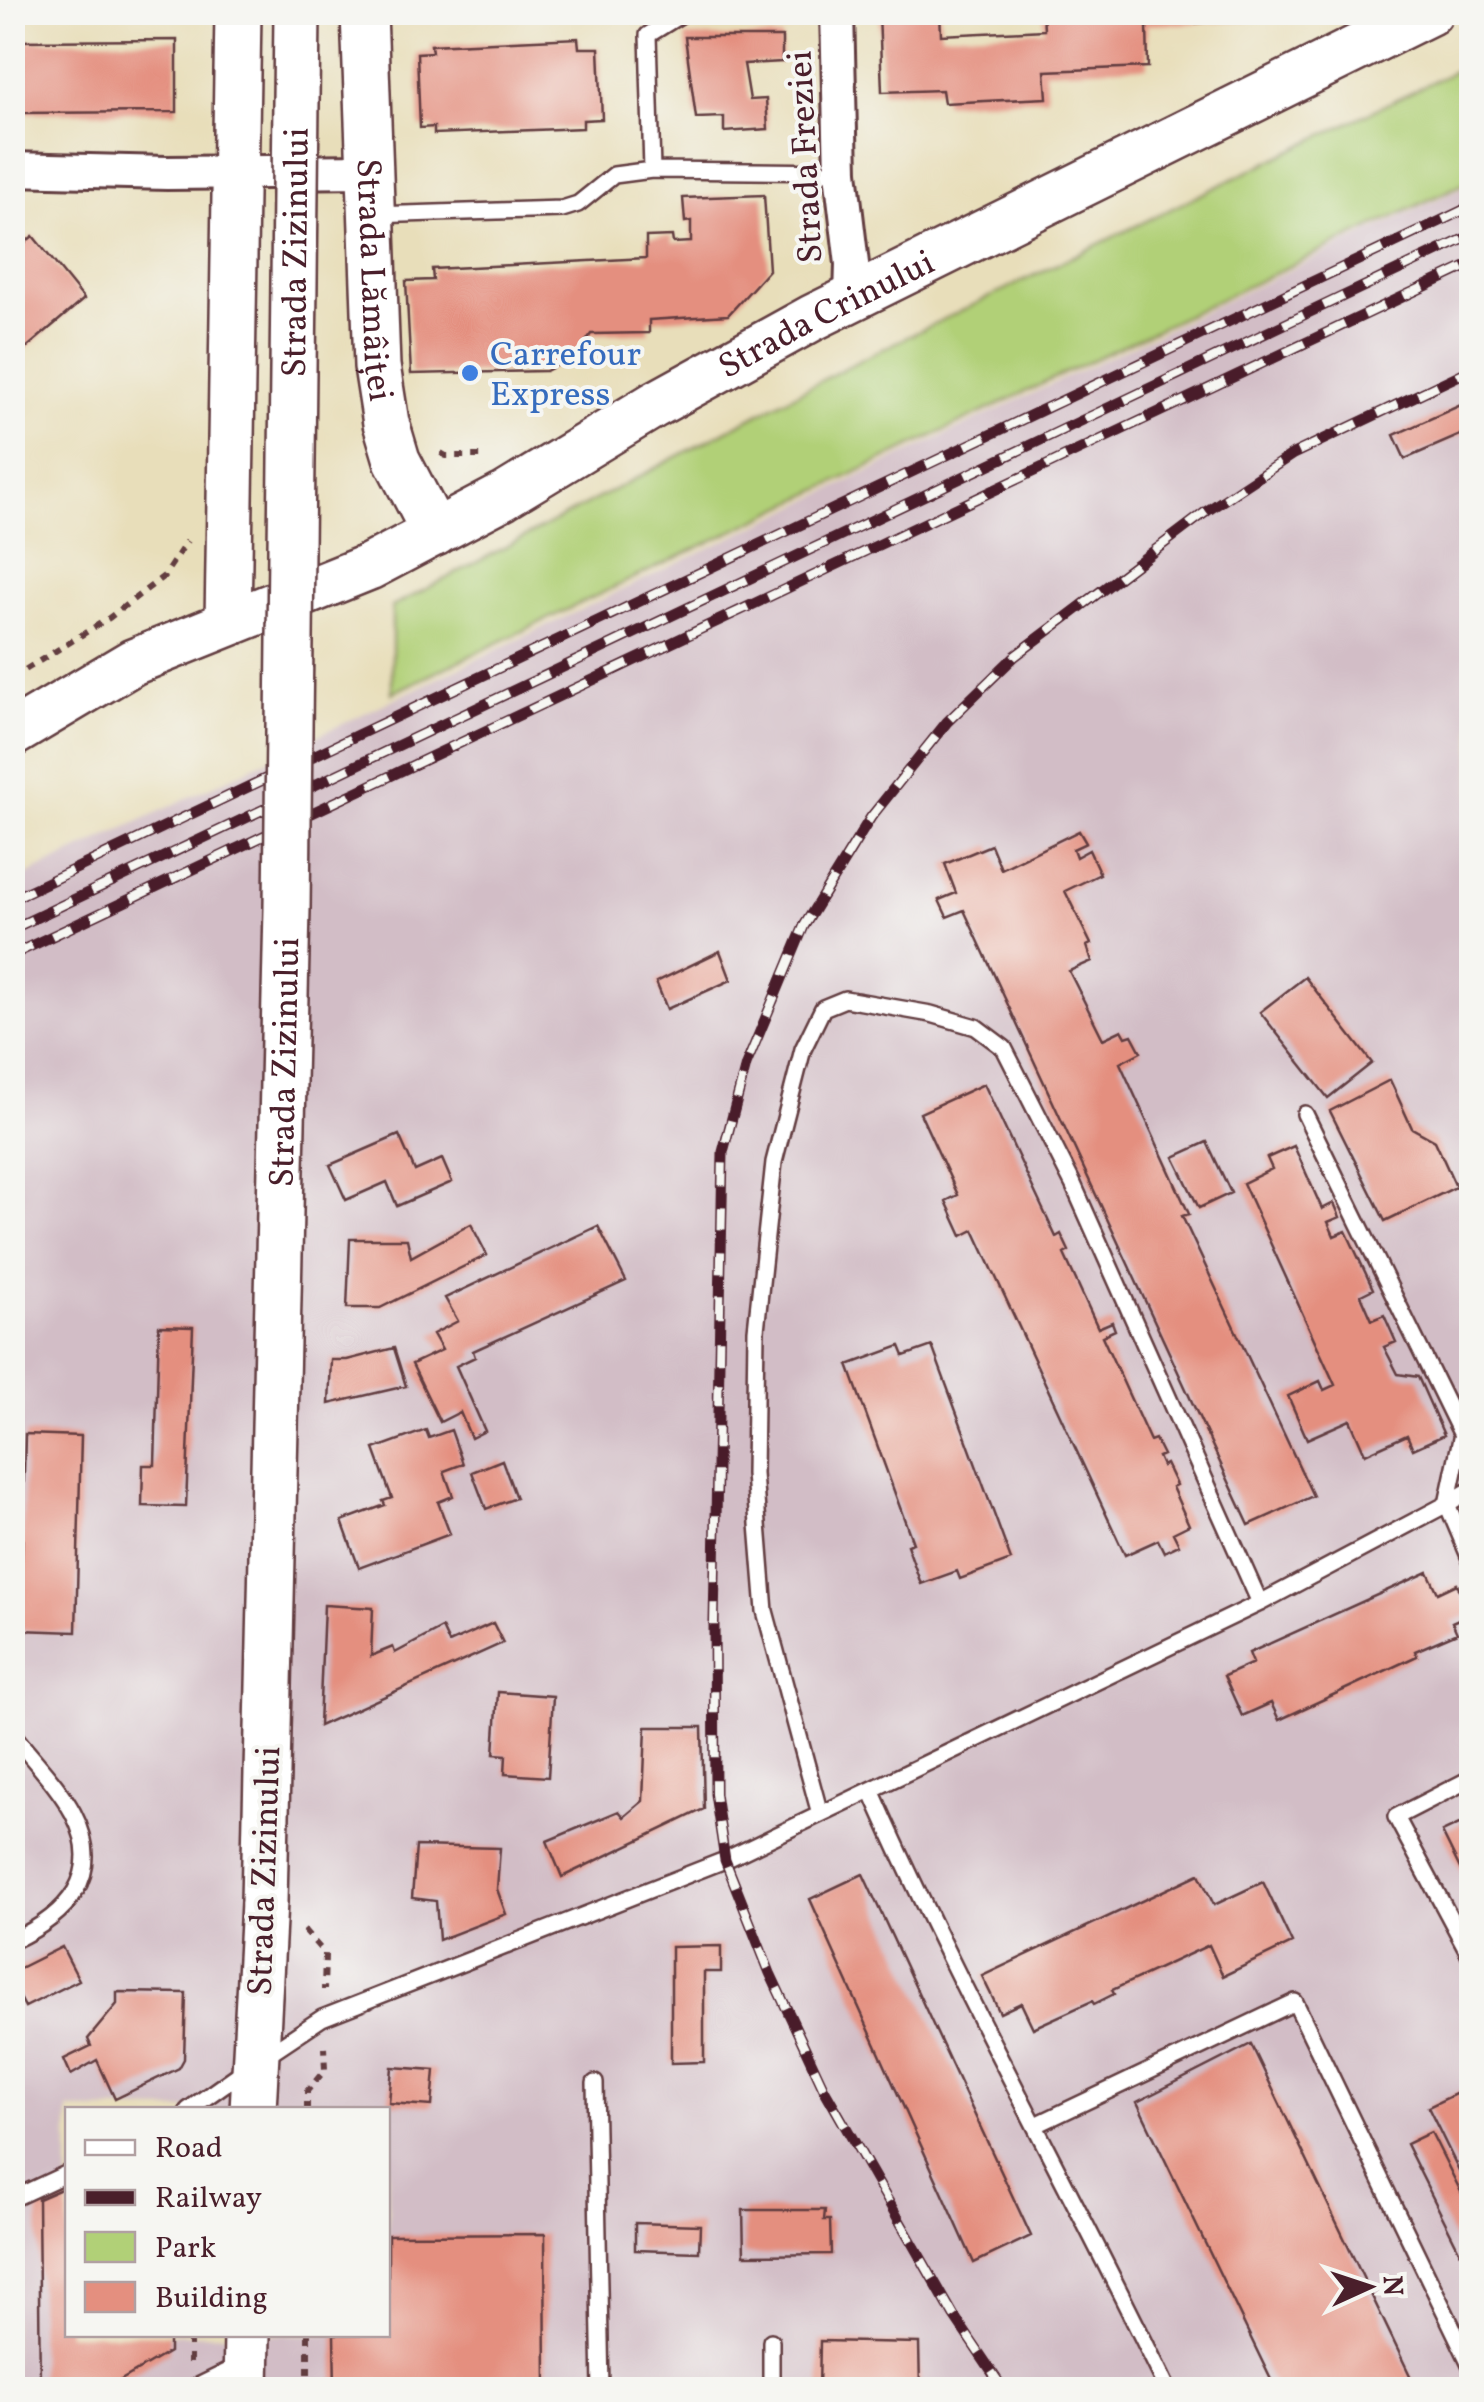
<svg xmlns="http://www.w3.org/2000/svg" width="1484" height="2402" font-family="Vollkorn,serif">
  <style>
    .industrial { fill: #d2bdc6; fill-rule: evenodd }
    .green { fill: #b1d077; stroke: #7e7851; stroke-width: 2.5 }
    .building { fill: #e48f7f }
    .lines { fill: none; stroke-linecap: round; stroke-linejoin: round }
    .lane-casing { stroke: #623c40; stroke-width: 20 }
    .street-casing { stroke: #623c40; stroke-width: 38 }
    .secondary-casing { stroke: #623c40; stroke-width: 50 }
    .path { stroke: #623c40; stroke-width: 6; stroke-dasharray: 8 8; stroke-linecap: butt }
    .lane { stroke: #fff; stroke-width: 15 }
    .street { stroke: #fff; stroke-width: 32 }
    .secondary { stroke: #fff; stroke-width: 45 }
    .rail-casing { stroke: #4a1f2b; stroke-width: 11 }
    .rail { stroke: #f6f6f2; stroke-width: 8; stroke-dasharray: 22; stroke-linecap: butt }
    .secondary-bridge-casing { stroke: #623c40; stroke-width: 50; stroke-linecap: butt }
    .secondary-bridge { stroke: #fff; stroke-width: 45 }
    .shop-dot { fill: #3f7fe0; stroke: #f6f6f2; stroke-width: 4 }
    .labels { text-anchor: middle; stroke-width: 8; stroke-linejoin: round; paint-order: stroke }
    .street-label { font-size: 35px; fill: #4a1f2b; stroke: #f6f6f2 }
    .shop-label { font-size: 35px; fill: #366cbe; stroke: #f6f6f2; text-anchor: start }
  </style>
  <rect width="100%" height="100%" fill="#f6f6f2"/>
  <filter id="ink" filterUnits="userSpaceOnUse"><feTurbulence type="fractalNoise" baseFrequency=".01" numOctaves="2"/><feDisplacementMap in="SourceGraphic" scale="20" xChannelSelector="R" yChannelSelector="G"/><feConvolveMatrix kernelMatrix="1 2 1 2 8 2 1 2 1" color-interpolation-filters="sRGB"/></filter>
  <filter id="wash" filterUnits="userSpaceOnUse"><feTurbulence type="fractalNoise" baseFrequency=".0048" numOctaves="4" result="noise"/><feDisplacementMap in="SourceGraphic" scale="40" xChannelSelector="R" yChannelSelector="G"/><feGaussianBlur stdDeviation="2.25" result="paint"/><feColorMatrix in="noise" values="0 0 0 0 0 0 0 0 0 0 0 0 0 0 0 0 0 1.4 0 .05"/><feComposite in="paint" operator="in"/></filter>
  <g filter="url(#wash)">
    <rect width="100%" height="100%" fill="#e8deba"/>
    <path class="industrial" d="M1471 183V2389H13L12 882ZM68 2110H388V2334H68Z"/>
    <path class="green" d="M1471 63V180L392 693V607L864 358Z"/>
    <g id="blocks">
      <path class="building" d="M879 12H940L941 35 1044 30 1043 12H1250V21L1147 25 1148 67 1045 71 1047 98 944 103 942 90 882 92Z
        M685 37H782V62L744 64 750 100 766 99 768 129 724 132V117L696 118Z
        M578 38 579 48H599L602 119 583 120V128L434 134V127L420 128 417 53 432 52 431 45Z
        M177 40V112L12 113V41Z
        M764 195 769 270 728 315 649 320V333L591 334 577 355 546 371 411 374 406 281 433 280 432 269 646 258V237L672 236 673 243 691 242V221L685 222 683 198Z
        M33 236 84 299 12 360V253Z
        M1472 400V430L1405 459 1394 435Z
        M1079 831 1086 843 1073 849 1076 857 1089 850 1100 874 1065 891 1091 944 1087 946 1092 961 1069 971 1103 1039 1122 1030 1126 1037 1132 1035 1141 1052 1120 1063 1189 1214 1182 1216 1313 1496 1249 1525 964 910 947 917 939 900 956 893 945 864 991 845 1001 869Z
        M720 951 731 980 667 1009 656 982Z
        M1305 977 1372 1063 1328 1098 1260 1012Z
        M1390 1080 1412 1128 1435 1141 1456 1187 1385 1221 1330 1111Z
        M984 1084 1056 1237 1061 1234 1069 1251 1064 1254 1098 1328 1112 1322 1115 1330 1102 1336 1150 1441 1155 1439 1163 1455 1158 1457 1162 1466 1166 1464 1176 1485 1172 1487 1189 1525 1173 1533 1179 1545 1164 1552 1158 1540 1125 1555 974 1230 962 1236 946 1201 958 1195 920 1113Z
        M399 1135 415 1171 442 1159 452 1182 397 1206 387 1182 346 1200 330 1165Z
        M1207 1142 1231 1193 1199 1208 1174 1157Z
        M1294 1146 1322 1209 1334 1203 1340 1217 1328 1222 1334 1236 1346 1231 1373 1289 1361 1295 1372 1320 1384 1315 1396 1342 1384 1347 1398 1374 1418 1377 1444 1435 1413 1449 1407 1435 1365 1454 1350 1420 1307 1439 1288 1396 1320 1381 1324 1390 1335 1385 1243 1183 1272 1169 1267 1158Z
        M471 1224 487 1255 380 1308H347L350 1239H407L411 1257Z
        M598 1226 626 1281 473 1351 475 1357 456 1366 485 1431 471 1438 460 1412 440 1422 412 1364 442 1350 433 1334 458 1321 445 1298Z
        M159 1326 193 1327 186 1507 142 1506 143 1465H155Z
        M900 1346 904 1356 932 1346 1011 1560 960 1579 957 1571 921 1584 907 1545 913 1543 848 1365Z
        M394 1348 406 1386 329 1404 331 1360H347Z
        M426 1430 429 1438 451 1430 463 1464 444 1471 453 1496 438 1502 450 1534 359 1568 342 1521 385 1505 383 1501 392 1498 374 1449Z
        M25 1434 81 1436 76 1632 20 1630Z
        M502 1460 516 1498 486 1509 472 1472Z
        M1428 1572 1438 1593 1457 1584 1470 1614 1452 1622 1457 1633 1415 1651 1417 1656 1279 1720 1271 1703 1242 1716 1224 1676 1253 1663 1249 1653Z
        M324 1605 373 1608 371 1656 393 1647 395 1653 442 1628 449 1643 493 1623 503 1643 319 1726Z
        M498 1692 553 1696 548 1777 505 1774 506 1755 494 1754Z
        M646 1727H702L704 1809 562 1877 547 1841 619 1811 624 1817 643 1801Z
        M1472 1818V1893L1442 1832Z
        M416 1846 500 1848 497 1889 506 1914 439 1940 436 1901 412 1898Z
        M863 1874 1031 2236 974 2263 810 1899Z
        M1199 1874 1214 1905 1263 1882 1292 1943 1223 1976 1209 1945 1112 1990 1114 1994 1094 2004 1092 2001 1033 2028 1021 2003 1000 2013 982 1976Z
        M721 1946V1972H704V2062L671 2063V1947Z
        M62 1947 79 1980 25 2007 12 1982V1972Z
        M117 1992 186 1993 184 2059 179 2068 115 2099 97 2060 71 2075 64 2059 91 2046 88 2039 117 2004Z
        M1251 2044 1417 2390H1276L1137 2102Z
        M392 2067 435 2070 432 2106 389 2103Z
        M1472 2086V2197L1428 2107Z
        M1431 2132 1472 2214V2276L1406 2144Z
        M68 2186V2334H169V2352L104 2390H40L38 2199Z
        M743 2210H825L824 2220H830L831 2254 744 2255Z
        M635 2223 700 2225 699 2252 635 2250Z
        M545 2234 546 2390H335L334 2334H388V2235Z
        M820 2341 919 2343 920 2390H819Z"/>
    </g>
  </g>
  <g filter="url(#ink)">
    <use href="#blocks" fill-opacity="0" stroke="#623c40" stroke-width="2.5"/>
    <g class="lines">
      <defs>
        <path id="lane" d="M685 12 648 35 652 170 841 172
          M373 215 562 209 578 204 614 175 652 170
          M1305 1114 1462 1435
          M1447 1504 1472 1387
          M1447 1504 1472 1489
          M12 1733C32 1759 58 1785 73 1813 106 1876 66 1916 12 1941
          M1472 1778 1396 1817 1472 1959
          M871 1790C961 1994 1071 2188 1168 2390
          M820 1814 765 1611 754 1474 756 1330 774 1162 803 1049 823 1008 845 999 931 1014 976 1027 1004 1048 1073 1184 1260 1603
          M265 2056 322 2018 725 1860 1260 1603 1447 1504 1472 1563
          M595 2083 601 2390
          M188 2110 246 2069
          M1036 2125 1295 2002 1472 2368
          M12 2199 68 2173
          M771 2341V2390
          M190 2390 243 2364"/>
        <path id="street" d="M837 12 841 172 852 264 851 298
          M12 169 167 173 369 171"/>
        <g id="secondary">
          <path id="s1" d="M364 12 377 366 386 423 397 460 435 533"/>
          <path d="M228 622 238 12"/>
          <path id="s2" d="M12 734 133 662 369 567 504 496 654 405 812 318 1430 12"/>
          <path d="M253 2110 264 1902"/>
          <path d="M246 2390 247 2334"/>
        </g>
      </defs>
      <use href="#lane" class="lane-casing"/>
      <use href="#street" class="street-casing"/>
      <use href="#secondary" class="secondary-casing"/>
      <path class="path" d="M441 453 446 456H482
        M12 678 109 618 164 576 187 541
        M304 1930 325 1954 324 1990
        M307 2110V2091L325 2070 324 2047
        M308 2334V2390
        M190 2363V2334"/>
      <use href="#lane" class="lane"/>
      <use href="#street" class="street"/>
      <use href="#secondary" class="secondary"/>
      <defs>
        <path id="rail" d="M12 899 1472 206
          M12 929 1472 235
          M12 955 1472 264
          M1004 2390 954 2316 824 2089 770 1973 725 1860 715 1794 714 1624 723 1152 746 1065 804 926 871 817 947 722 1015 656 1207 511 1293 454 1472 369"/>
      </defs>
      <use href="#rail" class="rail-casing"/>
      <use href="#rail" class="rail"/>
      <defs>
        <g id="secondary-bridge">
          <path id="s3" d="M264 1902 287 909 297 12"/>
        </g>
      </defs>
      <use href="#secondary-bridge" class="secondary-bridge-casing"/>
      <use href="#secondary-bridge" class="secondary-bridge"/>
    </g>
  </g>
  <circle class="shop-dot" cx="470" cy="373" r="10"/>
  <g class="labels">
    <g class="street-label">
      <text transform="translate(804 157) rotate(-93)" y="12">Strada Freziei</text>
      <text dy="12" stroke="none"><textPath href="#s3" startOffset="1650">Strada Zizinului</textPath></text>
      <text dy="12" stroke="none"><textPath href="#s1" startOffset="268">Strada Lămâiței</textPath></text>
      <text dy="12" stroke="none"><textPath href="#s2" startOffset="918">Strada Crinului</textPath></text>
      <text dy="12" stroke="none"><textPath href="#s3" startOffset="840">Strada Zizinului</textPath></text>
      <text transform="translate(263 1871) rotate(-88)" y="12">Strada Zizinului</text>
    </g>
    <g class="shop-label">
      <text x="490" y="365">Carrefour<tspan x="490" dy="40">Express</tspan></text>
    </g>
  </g>
  <rect width="1484" height="2402" fill="none" stroke="#f6f6f2" stroke-width="50"/>
  <rect x="65" y="2107" width="325" height="230" fill="#f6f6f2" stroke="#b1a0a2" stroke-width="2.5"/>
  <rect x="85" y="2140" width="50" height="15" fill="#ffffff" stroke="#b1a0a2" stroke-width="2.5"/>
  <text x="155" y="2157" font-size="30" fill="#4a1f2b">Road</text>
  <rect x="85" y="2190" width="50" height="15" fill="#4a1f2b" stroke="#b1a0a2" stroke-width="2.5"/>
  <text x="155" y="2207" font-size="30" fill="#4a1f2b">Railway</text>
  <rect x="85" y="2232" width="50" height="30" fill="#b1d077" stroke="#b1a0a2" stroke-width="2.5"/>
  <text x="155" y="2257" font-size="30" fill="#4a1f2b">Park</text>
  <rect x="85" y="2282" width="50" height="30" fill="#e48f7f" stroke="#b1a0a2" stroke-width="2.5"/>
  <text x="155" y="2307" font-size="30" fill="#4a1f2b">Building</text>
  <g transform="translate(1369 2287) rotate(87)" stroke="#f6f6f2" stroke-width="8" paint-order="stroke">
  <path d="M0-8L18 38L0 25L-18 38Z" fill="#4a1f2b"/>
  <text y="-15" font-size="28" font-weight="bold" text-anchor="middle" fill="#4a1f2b">N</text>
  </g>
</svg>
